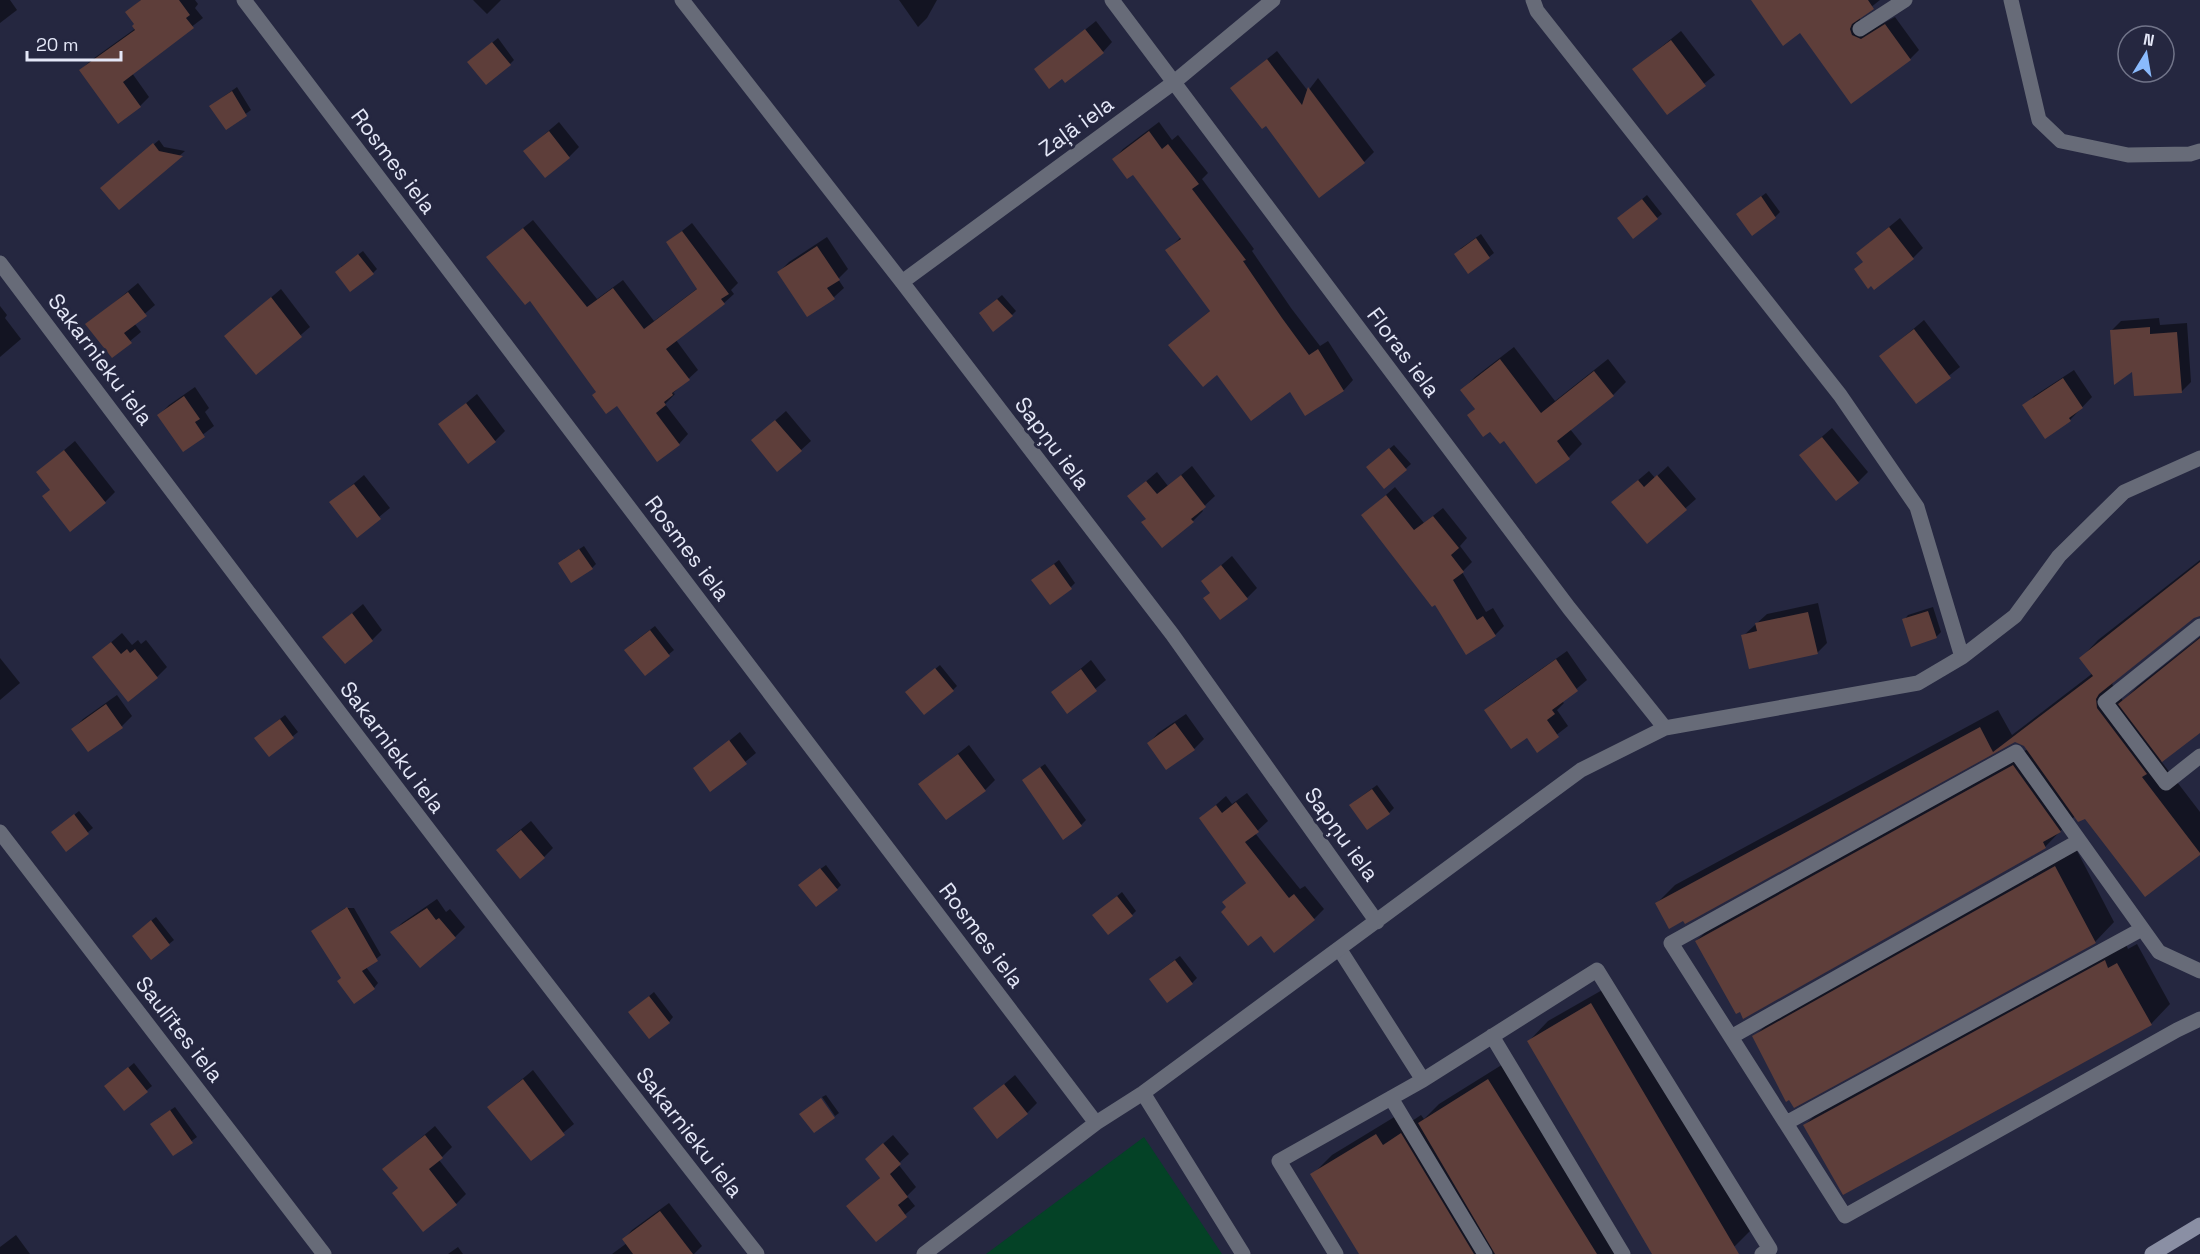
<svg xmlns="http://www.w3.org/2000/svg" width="2200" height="1254" font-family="'Space Grotesk',sans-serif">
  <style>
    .green { fill: #044226 }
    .shadow { fill: #0007 }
    .building { fill: #5e3e3a }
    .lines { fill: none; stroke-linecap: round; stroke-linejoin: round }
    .lane { stroke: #676b78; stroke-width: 15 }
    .street { stroke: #676b78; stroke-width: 15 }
    .secondary { stroke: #8a8fa4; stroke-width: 15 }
    .labels { text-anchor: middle; stroke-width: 6; stroke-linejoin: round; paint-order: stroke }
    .street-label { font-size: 22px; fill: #e4e7f7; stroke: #252740 }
  </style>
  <rect width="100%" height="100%" fill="#252740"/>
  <path class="green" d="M1144 1137 1222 1254H986Z"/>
  <path class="shadow" d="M0 0H10L17 10 0 23Z
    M141 0H195L198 4 195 8 203 18 132 73 149 97 140 106 81 70 90 61 136 28V24L127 12Z
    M473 0H501L487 14Z
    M899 0H937L927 18 918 27Z
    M1766 0H1880L1860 16V25L1871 30 1895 17 1919 50 1910 59 1801 31Z
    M1096 21 1112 42 1103 52 1062 77 1036 69Z
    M1681 31 1715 75 1667 113 1634 69Z
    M498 38 514 60 510 64 474 57Z
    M1277 51 1308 91 1318 78 1374 152 1364 162 1266 124 1232 88Z
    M237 87 251 110 226 128 216 102Z
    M559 122 579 147 569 157 525 151Z
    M1159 122 1172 140 1178 135 1208 173 1202 179 1254 249 1252 251 1291 308 1320 346 1328 341 1353 380 1344 390 1305 414 1291 390 1217 373 1170 345 1211 310 1167 251 1181 237 1133 173 1114 159 1123 149Z
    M159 140 164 147 185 151 119 208 107 184Z
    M1766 193 1780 212 1775 217 1743 210Z
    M1647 195 1662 214 1657 218 1624 214Z
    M1900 218 1923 248 1913 258 1864 261 1857 253Z
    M533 220 597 299 623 280 654 321 698 288 668 242 692 223 738 283 731 290 734 294 724 303 676 340 698 370 673 393 675 394 665 404 688 434 679 444 597 391 498 248Z
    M1481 234 1494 253 1489 257 1460 249Z
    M827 237 848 269 838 279 844 288 834 297 779 272 789 262Z
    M363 251 377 269 373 273 341 267Z
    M138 283 155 305 134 323 141 332 112 356 87 325Z
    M281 289 310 327 257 373 235 328Z
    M1002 295 1016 311 1012 315 985 309Z
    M0 306 7 315 5 318 21 339 0 357Z
    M2159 318 2160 325 2187 323 2191 382 2181 392 2134 369 2111 331 2121 321Z
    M1924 320 1960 367 1916 402 1881 356Z
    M1514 347 1555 401 1608 359 1626 382 1613 395 1570 429 1582 444 1569 457 1504 439 1469 415 1476 408 1462 390 1475 377Z
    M2074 370 2092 397 2070 420 2046 436 2024 406 2034 396Z
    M195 387 209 408 205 412 214 426 183 450 159 415 169 405Z
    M477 394 505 431 495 441 440 425Z
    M786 411 811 441 801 450 753 440Z
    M1832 428 1868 472 1858 482 1801 455Z
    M75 441 115 492 105 502 51 489 38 472Z
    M1394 445 1411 464 1385 487 1372 463Z
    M1192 466 1215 496 1201 509 1203 511 1193 521 1147 518 1129 496 1157 472 1168 486Z
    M1668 466 1696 499 1647 542 1623 493 1649 471 1655 478Z
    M364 475 390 508 357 535 331 503Z
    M1395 487 1424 523 1443 508 1467 538 1460 546 1472 562 1462 572 1486 612 1493 608 1504 626 1495 635 1435 603 1363 515Z
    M584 546 596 564 592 568 564 559Z
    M1232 556 1257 588 1247 598 1211 592 1203 581Z
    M1059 560 1075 583 1071 587 1038 576Z
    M2200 560V615L2193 617 2114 681 2112 684 2123 701 2138 686 2200 637V731L2161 761 2200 812V853L2085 817 2075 816 2045 847 1696 941 1716 922 2028 749 2025 745 2015 741 1686 922 1657 903 1675 885 1998 710 2012 735 2093 673 2081 658 2098 640Z
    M1818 603 1827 643 1817 653 1743 636 1767 614Z
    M363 604 382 630 372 640 324 637Z
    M1933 607 1941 632 1936 637 1904 620 1908 615Z
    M655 626 674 650 645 674 630 645Z
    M122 633 132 645 138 640 141 644 146 640 167 667 157 677 94 657Z
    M1567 651 1587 680 1562 701 1564 703 1557 710 1568 726 1537 750 1527 736 1486 710 1496 701Z
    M0 658 20 683 0 700Z
    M1091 660 1106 680 1068 712 1053 692Z
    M940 665 957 686 953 690 912 688Z
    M117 695 132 716 122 726 89 750 73 729 83 719Z
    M1186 714 1204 739 1194 749 1149 743 1158 733Z
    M285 715 298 732 270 755 261 734Z
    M740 732 756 753 711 790 695 769Z
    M969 745 995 780 985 790 920 784Z
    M1045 764 1086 820 1081 825 1028 776Z
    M1377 785 1394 808 1389 813 1355 801Z
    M1247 793 1268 821 1255 833 1300 889 1305 886 1324 909 1314 919 1261 934 1224 902 1247 882 1201 818 1226 796 1232 804Z
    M79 811 93 828 66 850 58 828Z
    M531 821 553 848 544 857 508 840Z
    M2075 847 2114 922 2095 942 1754 1037 1774 1017Z
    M826 865 841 885 837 889 805 880Z
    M1122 892 1136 911 1132 915H1094Z
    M437 899 446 912 450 909 465 927 455 937 392 933 402 923Z
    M345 908H354L381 955 366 967 378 983 374 988 343 977 312 931Z
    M156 917 174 940 169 944 138 931Z
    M2125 942 2128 949 2137 944 2170 1004 2151 1024 1805 1125 1824 1106Z
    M1180 956 1197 978 1192 983 1156 974Z
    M1611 985 1754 1227 1734 1247 1722 1254H1654L1529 1041 1548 1021Z
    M654 992 673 1017 669 1022 635 1008Z
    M1508 1061 1629 1254H1361L1312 1175 1332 1155 1396 1116 1403 1127 1421 1115 1424 1119 1439 1104Z
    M134 1063 152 1086 124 1109 111 1082Z
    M533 1070 574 1124 531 1159 489 1107Z
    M1015 1075 1037 1103 1027 1113 975 1109Z
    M826 1095 839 1113 835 1116 822 1097Z
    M175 1107 197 1137 174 1154 157 1119Z
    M435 1126 452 1147 439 1160 466 1194 456 1204 399 1188 384 1169Z
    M893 1135 909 1154 898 1164 916 1187 907 1196 915 1206 876 1240 848 1206 881 1177 876 1150Z
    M669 1203 702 1246 694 1254H612L627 1243 624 1239 632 1230Z
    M16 1235 30 1254H0V1247Z
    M458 1247 463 1254H448Z"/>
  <path class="building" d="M141 0H179L190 15 186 18 194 28 123 82 141 107 118 124 79 70 135 30 132 26 134 24 125 12Z
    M1751 0H1868L1874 9 1852 24 1850 29 1852 35 1861 39 1885 24 1911 60 1851 104 1800 33 1783 46Z
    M1085 29 1104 53 1065 83 1062 79 1049 89 1034 69Z
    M1671 40 1706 86 1667 115 1632 69Z
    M492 42 511 65 486 85 467 62Z
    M1267 59 1302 105 1308 87 1365 163 1319 198 1266 126 1262 129 1230 88Z
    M232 91 247 116 226 130 209 106Z
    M549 131 570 158 545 178 523 151Z
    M1149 131 1162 149 1168 144 1199 184 1192 189 1246 260 1243 261 1282 318 1309 355 1318 349 1344 391 1305 416 1290 392 1251 421 1217 375 1203 387 1168 345 1210 311 1165 250 1181 239 1133 175 1127 179 1112 159Z
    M153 143 159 151 183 156 119 210 100 188Z
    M1761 196 1776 218 1752 236 1736 214Z
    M1642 199 1658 219 1633 239 1617 218Z
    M1889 227 1914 259 1874 290 1871 286 1868 289 1854 269 1863 262 1856 253Z
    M523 228 587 307 613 288 644 329 697 289 666 242 682 231 729 294 721 299 725 304 666 349 690 380 672 393 673 395 664 402 666 405 656 413 680 445 657 462 617 406 606 414 592 395 596 392 530 301 525 305 486 257Z
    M1476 238 1490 258 1468 274 1454 254Z
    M817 246 840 280 827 288 835 299 807 317 777 272Z
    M358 254 374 274 350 292 335 272Z
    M128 292 147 316 124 333 132 343 112 358 85 324Z
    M271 297 302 337 256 375 224 336Z
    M997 299 1013 316 993 332 979 313Z
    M2150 327V334L2177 332 2182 393 2134 396 2132 372 2114 385 2110 330Z
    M1914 329 1951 378 1916 404 1879 356Z
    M1500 359 1541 413 1594 371 1614 396 1557 441 1570 459 1536 484 1504 441 1500 444 1490 432 1483 437 1467 415 1475 409 1460 390Z
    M2063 378 2083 408 2069 418 2071 421 2045 439 2022 405Z
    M184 396 200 419 195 422 205 437 183 452 157 415Z
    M466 403 496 442 468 464 438 424Z
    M775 420 802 451 777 472 751 440Z
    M1822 437 1859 483 1836 501 1799 455Z
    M1389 448 1407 470 1384 489 1366 467Z
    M64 450 106 503 70 532 42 496 50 490 36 472Z
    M1181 475 1206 507 1191 519 1194 522 1162 548 1141 522 1146 519 1127 496 1146 481 1157 494Z
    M1657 475 1687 510 1647 544 1611 502 1638 480 1644 487Z
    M354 484 381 519 357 538 329 502Z
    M1386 495 1414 530 1433 516 1459 548 1451 555 1464 572 1453 580 1477 620 1483 616 1496 636 1466 655 1435 605 1432 607 1361 515Z
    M579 549 593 569 571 583 558 563Z
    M2200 562V616L2194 618 2099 694 2096 699 2097 708 2147 774 2142 777 2200 853V855L2145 897 2085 819 2078 822 2024 746 2015 742 1685 924 1683 921 1669 929 1655 903 1980 727 1993 752 2093 676 2079 658Z
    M1054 564 1072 589 1050 605 1031 580Z
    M1221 565 1248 599 1220 620 1203 598 1210 593 1201 581Z
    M1928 611 1937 638 1911 647 1902 619Z
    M1808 612 1818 654 1749 669 1741 635 1757 631 1755 623Z
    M352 613 373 641 345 664 322 637Z
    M650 630 670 656 645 676 624 650Z
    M2200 638V733L2162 762 2118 704Z
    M111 642 121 654 127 649 130 653 135 649 158 678 128 702 92 657Z
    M1556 659 1578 691 1552 710 1555 714 1547 720 1559 737 1537 753 1527 738 1511 749 1484 710Z
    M935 668 954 691 924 715 905 692Z
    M1081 669 1097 691 1067 714 1051 692Z
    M106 704 123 728 88 752 71 729Z
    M280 719 294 738 269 757 254 738Z
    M1175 723 1195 750 1166 770 1147 743Z
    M729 740 747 764 710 792 693 768Z
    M958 754 986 791 946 820 918 784Z
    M2013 765 2061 832 2043 842 2046 848 1743 1019 1740 1012 1736 1014 1695 941Z
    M1040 767 1082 826 1063 840 1022 780Z
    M1372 789 1390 814 1367 830 1349 805Z
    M1236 802 1259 832 1245 842 1289 898 1294 894 1315 920 1274 953 1261 936 1248 946 1221 912 1226 907 1222 902 1246 883 1199 818 1216 805 1222 813Z
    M74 814 89 834 66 852 51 832Z
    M521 830 545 858 520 879 496 850Z
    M2055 866 2096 943 1794 1108 1789 1100 1786 1102 1752 1036Z
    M820 868 838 890 816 907 798 885Z
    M1117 896 1133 916 1108 935 1092 915Z
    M347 907 378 961 362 971 375 989 354 1004 337 981 341 978 311 931Z
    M427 908 436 920 439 918 456 938 420 968 390 932Z
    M151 920 170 945 151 960 132 936Z
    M1175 960 1193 984 1167 1003 1149 979Z
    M2105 960 2108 968 2117 963 2152 1025 1843 1195 1803 1125Z
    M649 996 670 1023 649 1039 628 1012Z
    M1591 1003 1739 1254H1652L1527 1041Z
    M128 1067 148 1092 124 1111 104 1086Z
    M523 1079 565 1135 531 1161 487 1107Z
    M1488 1079 1597 1254H1495L1418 1123Z
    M1004 1084 1028 1114 997 1139 973 1108Z
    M821 1098 835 1118 814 1133 799 1114Z
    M170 1110 193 1143 173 1156 150 1124Z
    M1401 1133 1474 1254H1359L1310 1174 1376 1134 1383 1145Z
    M425 1135 443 1158 429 1169 457 1205 423 1232 392 1193 398 1188 382 1169Z
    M883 1143 901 1164 890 1174 908 1197 898 1205 907 1217 876 1242 846 1206 880 1178 865 1159Z
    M660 1211 693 1254H633L622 1239Z"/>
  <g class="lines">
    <path class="lane" d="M1860 29 1905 0
      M2200 626 2105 702 2166 783 2200 756
      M1340 950 1423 1080
      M2200 971 2159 952 2016 752 1671 943 1845 1216 2177 1030 2200 1019
      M1492 1036 1623 1254
      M1731 1037 2079 841
      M1391 1098 1485 1254
      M1786 1123 2142 929
      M1336 1254 1279 1161 1423 1080 1597 970 1770 1249 1762 1254"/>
    <path class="street" d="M244 0 1096 1123
      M682 0 902 282 1172 634 1377 922
      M1112 0 1569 608 1665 728
      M1533 0 1537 11 1840 395 1917 507 1962 657
      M2011 0 2039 120 2061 141 2128 155 2190 154 2200 151
      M0 263C250 595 500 927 757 1254
      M902 282 1173 83 1273 0
      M0 832 324 1254
      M1143 1093 1243 1254
      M924 1254 1096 1123 1143 1093 1581 770 1665 728 1918 683 1962 657 2015 616 2059 556 2124 492 2200 458"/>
    <path class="secondary" d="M2152 1254 2200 1225"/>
  </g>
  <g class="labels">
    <g class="street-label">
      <text transform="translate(1076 126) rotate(-36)" y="8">Zaļā iela</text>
      <text transform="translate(394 161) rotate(53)" y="8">Rosmes iela</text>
      <text transform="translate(1404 352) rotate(53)" y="8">Floras iela</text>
      <text transform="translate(101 359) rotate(53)" y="8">Sakarnieku iela</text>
      <text transform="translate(1053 443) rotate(53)" y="8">Sapņu iela</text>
      <text transform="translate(688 548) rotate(53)" y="8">Rosmes iela</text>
      <text transform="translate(393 747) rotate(53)" y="8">Sakarnieku iela</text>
      <text transform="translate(1342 834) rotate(54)" y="8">Sapņu iela</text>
      <text transform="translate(982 935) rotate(53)" y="8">Rosmes iela</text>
      <text transform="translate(180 1029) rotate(52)" y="8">Saulītes iela</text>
      <text transform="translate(690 1132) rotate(52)" y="8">Sakarnieku iela</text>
    </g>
  </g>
  <g transform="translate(2146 54) rotate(11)"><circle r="28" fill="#252740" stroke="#717489" stroke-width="1.5"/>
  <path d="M0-4.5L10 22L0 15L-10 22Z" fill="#8abafc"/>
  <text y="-9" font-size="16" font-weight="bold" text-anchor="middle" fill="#e4e7f7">N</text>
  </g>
  <path d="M27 51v9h94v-9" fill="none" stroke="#e4e7f7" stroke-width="3"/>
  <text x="36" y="51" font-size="18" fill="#e4e7f7" stroke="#252740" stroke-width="4.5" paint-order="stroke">20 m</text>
</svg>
